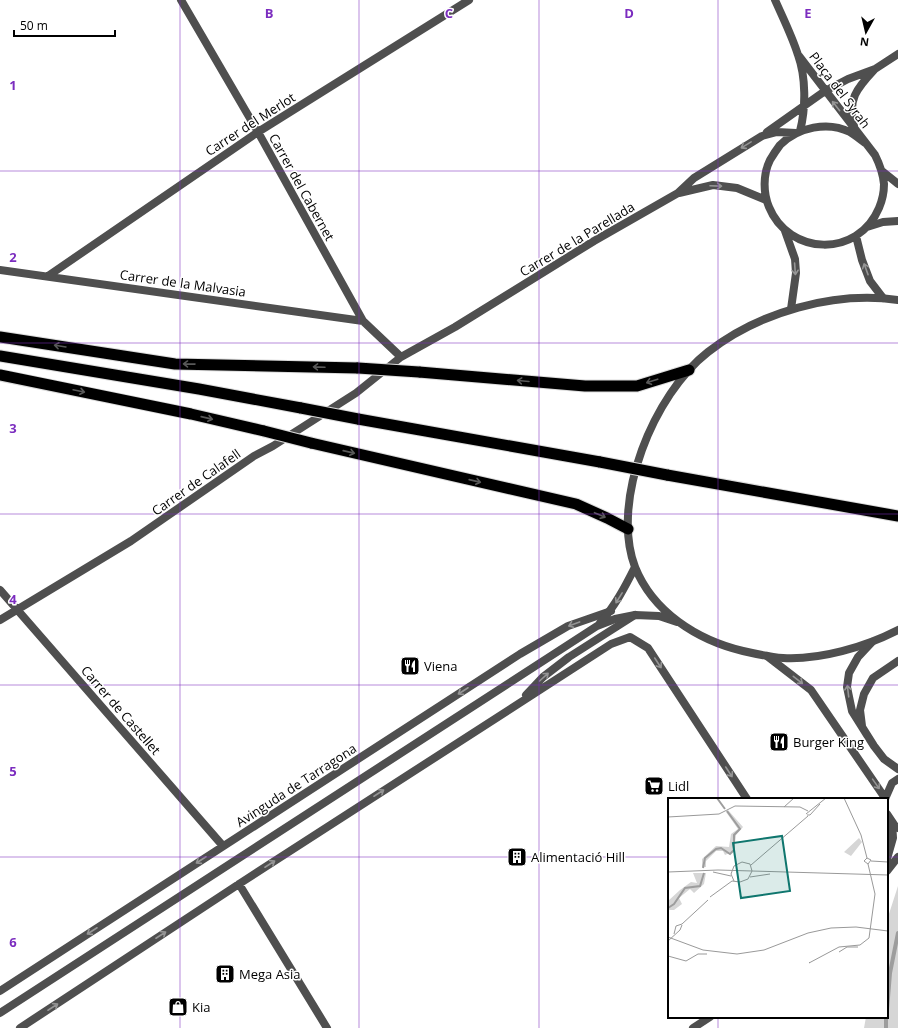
<svg xmlns="http://www.w3.org/2000/svg" width="898" height="1028" font-family="'Open Sans',sans-serif">
  <style>
    .green { fill: #d6d6d6 }
    .lines { fill: none; stroke-linecap: round; stroke-linejoin: round }
    .stream { stroke: #9d9d9d; stroke-width: 4 }
    .trunk-casing { stroke: #dbdbdb; stroke-width: 13 }
    .minor { stroke: #4f4f4f; stroke-width: 8 }
    .tertiary { stroke: #4f4f4f; stroke-width: 8 }
    .trunk { stroke: #000; stroke-width: 11 }
    .trunk-bridge-casing { stroke: #dbdbdb; stroke-width: 13; stroke-linecap: butt }
    .trunk-bridge { stroke: #000; stroke-width: 11 }
    .oneway { stroke: #959595 }
    .oneway2 { stroke: #595959 }
    .grid { fill: none; stroke: #7b2cbf; stroke-width: 1; stroke-opacity: 0.55 }
    .labels { text-anchor: middle; stroke-width: 3; stroke-linejoin: round; paint-order: stroke }
    .street-label { font-size: 13px; fill: #000; stroke: #fff }
    .poi-label { font-size: 13px; fill: #000; stroke: #fff; text-anchor: start }
    .inset-river { fill: none; stroke: #9d9d9d; stroke-width: 2 }
    .inset-road { fill: none; stroke: #999; stroke-width: 1 }
    .view { fill: #0f766e; fill-opacity: 0.15; stroke: #0f766e; stroke-width: 2 }
    .inset-edge { fill: none; stroke: #000; stroke-width: 2 }
    .grid-label { font-size: 13px; text-anchor: middle; font-weight: bold; fill: #7b2cbf; stroke: #fff; stroke-width: 3; stroke-linejoin: round; paint-order: stroke }
  </style>
  <rect width="100%" height="100%" fill="#fff"/>
  <path class="green" d="M898 886V1028H864L866 1017H887V920Z"/>
  <g class="lines">
    <path class="stream" d="M887 1010 890 973 898 933
      M886 1028V1017"/>
    <defs>
      <path id="trunk" d="M0 337 175 364 358 368
        M0 356 199 389 301 408
        M419 372 585 386H637L689 370
        M0 375 191 414 264 431
        M358 419 600 462
        M311 443 576 504 607 518 628 529
        M667 475 898 516"/>
    </defs>
    <use href="#trunk" class="trunk-casing"/>
    <path class="minor" d="M181 0 258 132 363 321 401 357
      M775 0C783 18 792 36 798 55 806 77 806 108 800 131
      M799 56 875 155C880 165 883 174 884 184 884 192 882 201 879 208 858 258 789 256 769 207 763 193 763 174 770 160 773 155 777 149 780 145 798 127 828 121 850 132 855 135 860 139 865 143
      M854 126C847 100 857 88 874 70
      M767 132 825 91 848 79 875 69 898 54
      M882 171 898 184
      M679 193 713 185 737 188 766 200
      M867 227 883 222 898 221
      M785 231 795 259 796 273 791 309
      M856 236 862 260 870 281 883 298
      M0 270 363 321
      M48 276 258 132 469 0
      M0 590 223 846
      M0 620 131 541 254 456 273 446 356 393 401 357 455 327 594 241 678 193 694 178 762 136 777 132 796 133
      M872 642 858 657 849 673 847 687 852 711 874 746 884 759 898 769
      M767 656 811 690 885 798
      M526 695 543 677 569 657 635 615
      M862 726 860 710 864 694 873 678 898 661
      M885 799 892 783 898 779
      M887 814 895 826 898 828
      M887 859 893 838 892 822
      M887 871 898 857
      M239 884 327 1028
      M0 991 520 654 568 626 611 611
      M20 1028 239 884 611 644 630 637 648 648 747 799
      M693 1028 710 1017"/>
    <path class="tertiary" d="M898 300C834 291 759 312 708 352 654 394 610 500 635 567 653 612 697 640 743 651 756 654 769 657 783 658 820 660 865 647 898 630
      M600 623C615 606 625 587 635 567
      M0 1013 597 626 615 619 635 615 659 616 677 622"/>
    <use href="#trunk" class="trunk"/>
    <defs>
      <path id="trunk-bridge" d="M358 368 419 372
        M301 408 358 419
        M264 431 311 443
        M600 462 667 475"/>
    </defs>
    <use href="#trunk-bridge" class="trunk-bridge-casing"/>
    <use href="#trunk-bridge" class="trunk-bridge"/>
  </g>
  <defs><path id="oneway-shaft" d="M-6 0H5M1.5-3L5.5 0L1.5 3" fill="none" stroke-width="1.6" stroke-linecap="round" stroke-linejoin="round"/></defs>
  <g class="oneway">
    <use href="#oneway-shaft" transform="translate(836 106) rotate(-128)"/>
    <use href="#oneway-shaft" transform="translate(746 145) rotate(149)"/>
    <use href="#oneway-shaft" transform="translate(716 186) rotate(2)"/>
    <use href="#oneway-shaft" transform="translate(795 269) rotate(86)"/>
    <use href="#oneway-shaft" transform="translate(866 269) rotate(-110)"/>
    <use href="#oneway-shaft" transform="translate(619 598) rotate(122)"/>
    <use href="#oneway-shaft" transform="translate(574 624) rotate(160)"/>
    <use href="#oneway-shaft" transform="translate(658 663) rotate(57)"/>
    <use href="#oneway-shaft" transform="translate(544 677) rotate(-42)"/>
    <use href="#oneway-shaft" transform="translate(798 680) rotate(38)"/>
    <use href="#oneway-shaft" transform="translate(463 691) rotate(147)"/>
    <use href="#oneway-shaft" transform="translate(848 691) rotate(-97)"/>
    <use href="#oneway-shaft" transform="translate(729 772) rotate(57)"/>
    <use href="#oneway-shaft" transform="translate(876 784) rotate(55)"/>
    <use href="#oneway-shaft" transform="translate(379 793) rotate(-33)"/>
    <use href="#oneway-shaft" transform="translate(201 860) rotate(147)"/>
    <use href="#oneway-shaft" transform="translate(270 864) rotate(-33)"/>
    <use href="#oneway-shaft" transform="translate(92 931) rotate(147)"/>
    <use href="#oneway-shaft" transform="translate(161 935) rotate(-33)"/>
    <use href="#oneway-shaft" transform="translate(53 1007) rotate(-33)"/>
  </g>
  <g class="oneway2">
    <use href="#oneway-shaft" transform="translate(60 346) rotate(-171)"/>
    <use href="#oneway-shaft" transform="translate(189 364) rotate(-179)"/>
    <use href="#oneway-shaft" transform="translate(319 367) rotate(-178)"/>
    <use href="#oneway-shaft" transform="translate(523 381) rotate(-175)"/>
    <use href="#oneway-shaft" transform="translate(652 381) rotate(162)"/>
    <use href="#oneway-shaft" transform="translate(79 391) rotate(12)"/>
    <use href="#oneway-shaft" transform="translate(207 418) rotate(13)"/>
    <use href="#oneway-shaft" transform="translate(349 452) rotate(13)"/>
    <use href="#oneway-shaft" transform="translate(475 481) rotate(13)"/>
    <use href="#oneway-shaft" transform="translate(600 515) rotate(23)"/>
  </g>
  <path class="grid" d="M180 0V1028M359 0V1028M539 0V1028M718 0V799M0 171H898M0 343H898M0 514H898M0 685H898M0 857H669M887 857H898M718 1017V1028"/>
  <defs>
    <symbol id="restaurant-square" viewBox="-11 -11 22 22"><rect x="-9" y="-9" width="18" height="18" rx="4" fill="#000" stroke="#fff"/><path d="M-5-6h1v4h1v-4h1v4h1v-4h1v5L-1.5 .5V6h-2V.5L-5-1ZM5-6V6H3V1.5H1.5Q1.5-4 5-6Z" fill="#fff"/></symbol>
    <symbol id="supermarket-square" viewBox="-11 -11 22 22"><rect x="-9" y="-9" width="18" height="18" rx="4" fill="#000" stroke="#fff"/><path d="M-6-5.5h2.5l.6 2H6L4.5 2H-2.5L-4.4-4H-6ZM-1.5 3.2a1.3 1.3 0 1 0 .1 0ZM3 3.2a1.3 1.3 0 1 0 .1 0Z" fill="#fff"/></symbol>
    <symbol id="building-square" viewBox="-11 -11 22 22"><rect x="-9" y="-9" width="18" height="18" rx="4" fill="#000" stroke="#fff"/><path d="M-4-6H4V6H1V3H-1V6H-4ZM-2.5-4.3h1.7v1.8h-1.7ZM.8-4.3h1.7v1.8H.8ZM-2.5-1h1.7V.8h-1.7ZM.8-1h1.7V.8H.8Z" fill="#fff"/></symbol>
    <symbol id="shop-square" viewBox="-11 -11 22 22"><rect x="-9" y="-9" width="18" height="18" rx="4" fill="#000" stroke="#fff"/><path d="M-5-2.5h2.3a2.7 3.5 0 0 1 5.4 0H5L5.5 6h-11ZM-1.5-2.5h3a1.5 2.3 0 0 0-3 0Z" fill="#fff"/></symbol>
  </defs>
  <g fill-rule="evenodd">
    <use href="#restaurant-square" x="399" y="655" width="22" height="22"/>
    <use href="#restaurant-square" x="768" y="731" width="22" height="22"/>
    <use href="#supermarket-square" x="643" y="775" width="22" height="22"/>
    <use href="#building-square" x="506" y="846" width="22" height="22"/>
    <use href="#building-square" x="214" y="963" width="22" height="22"/>
    <use href="#shop-square" x="167" y="996" width="22" height="22"/>
  </g>
  <g class="labels">
    <g class="street-label">
      <text transform="translate(840 90) rotate(53)" y="5">Plaça del Syrah</text>
      <text transform="translate(250 124) rotate(-33)" y="5">Carrer del Merlot</text>
      <text transform="translate(302 187) rotate(61)" y="5">Carrer del Cabernet</text>
      <text transform="translate(577 239) rotate(-31)" y="5">Carrer de la Parellada</text>
      <text transform="translate(183 283) rotate(8)" y="5">Carrer de la Malvasia</text>
      <text transform="translate(196 482) rotate(-35)" y="5">Carrer de Calafell</text>
      <text transform="translate(121 710) rotate(49)" y="5">Carrer de Castellet</text>
      <text transform="translate(296 785) rotate(-33)" y="5">Avinguda de Tarragona</text>
    </g>
    <g class="poi-label">
      <text x="424" y="671">Viena</text>
      <text x="793" y="747">Burger King</text>
      <text x="668" y="791">Lidl</text>
      <text x="531" y="862">Alimentació Hill</text>
      <text x="239" y="979">Mega Asia</text>
      <text x="192" y="1012">Kia</text>
    </g>
  </g>
  <g transform="translate(668 798)">
    <rect width="220" height="220" fill="#fff"/>
    <path d="M60 12 75 29 68 37 66 53 57 57 55 53H48L38 63V69H34V61L48 48 61 49 63 36 70 31 58 14ZM191 40 194 44 183 58 176 54ZM25 75H38L36 86 26 95 22 91 11 100 14 106 6 112H0V103L12 92 23 84 29 85Z" fill="#d6d6d6"/>
    <path class="inset-river" d="M49 0 57 11M35 70 37 60 48 51 53 50 62 56 66 52V37L72 31 59 13M0 110 6 106 17 90 32 88 36 75"/>
    <path class="inset-road" d="M176 0 193 37 199 60 196 63 200 66 203 62 199 60M116 9 126 0M138 16 158 0M139 17H142L152 6M0 19 51 16 67 8 132 9 140 13M203 63 220 64M83 67 140 18M0 74 50 72 220 77M45 74 63 78M82 79 102 76M42 99 64 83 72 84 80 81 84 73 82 66 74 64 66 68 63 76 66 83M6 136 8 128 14 126 40 102M0 139 35 152 69 156 96 152 140 135 163 130 188 129 220 133M0 143 12 132 14 127M171 154 179 149H190M0 158 18 163 30 156H39M142 164 141 165 171 149 192 147 201 140 207 96 200 66"/>
    <path class="view" d="M114 38 122 93 73 100 65 45Z"/>
    <rect width="220" height="220" class="inset-edge"/>
  </g>
  <g class="grid-label">
    <text x="269" y="18">B</text>
    <text x="449" y="18">C</text>
    <text x="629" y="18">D</text>
    <text x="808" y="18">E</text>
    <text x="13" y="90">1</text>
    <text x="13" y="262">2</text>
    <text x="13" y="433">3</text>
    <text x="13" y="604">4</text>
    <text x="13" y="776">5</text>
    <text x="13" y="947">6</text>
  </g>
  <g transform="translate(866 32) rotate(188)" stroke="#ffffff" stroke-width="3" paint-order="stroke">
  <path d="M0-3L7 15L0 10L-7 15Z" fill="#000000"/>
  <text y="-6" font-size="11" font-weight="bold" text-anchor="middle" fill="#000000">N</text>
  </g>
  <path d="M14 30v6h101v-6" fill="none" stroke="#000000" stroke-width="2"/>
  <text x="20" y="30" font-size="12" fill="#000000" stroke="#ffffff" stroke-width="3" paint-order="stroke">50 m</text>
</svg>
